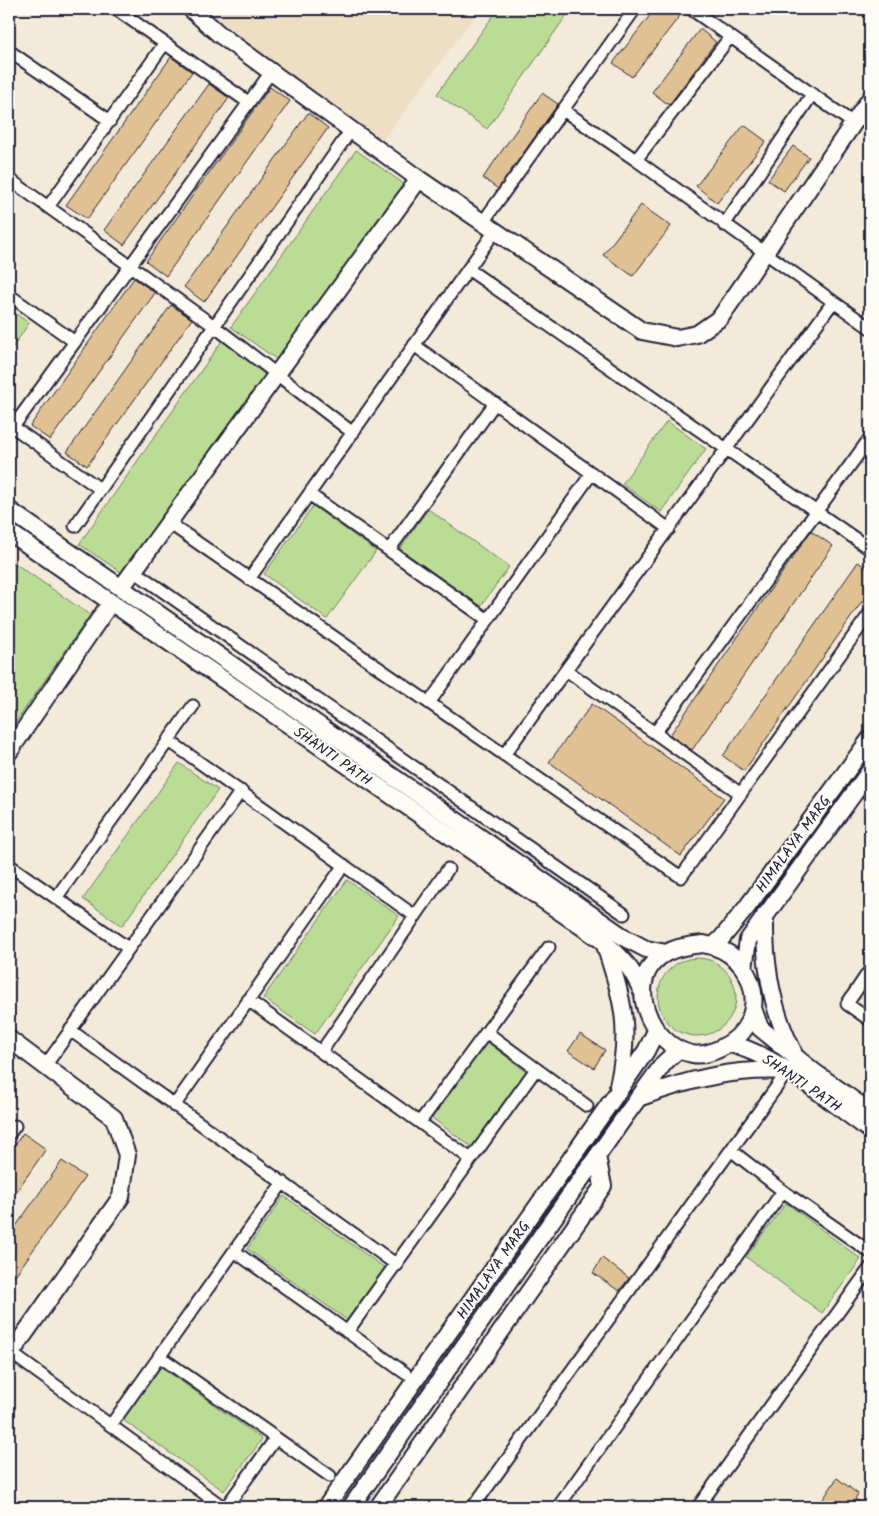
<svg xmlns="http://www.w3.org/2000/svg" width="879" height="1516" font-family="Kalam,sans-serif">
  <style>
    .built { fill: #eedec4 }
    .green { fill: #bbdc95; stroke: #6e7f68 }
    .building { fill: #e0c193; stroke: #22223b }
    .lines { fill: none; stroke-linecap: round; stroke-linejoin: round }
    .street-casing { stroke: #22223b; stroke-width: 15 }
    .secondary-casing { stroke: #22223b; stroke-width: 20 }
    .street { stroke: #fdfcf7; stroke-width: 11 }
    .secondary { stroke: #fdfcf7; stroke-width: 16 }
    .labels { text-anchor: middle; stroke-width: 4; stroke-linejoin: round; paint-order: stroke }
    .street-label { font-size: 15px; fill: #22223b; stroke: #fdfcf7 }
  </style>
  <rect width="100%" height="100%" fill="#f4ead9"/>
  <filter id="ink" filterUnits="userSpaceOnUse"><feTurbulence type="fractalNoise" baseFrequency=".02" numOctaves="2"/><feDisplacementMap in="SourceGraphic" scale="10" xChannelSelector="R" yChannelSelector="G"/><feConvolveMatrix kernelMatrix="1 2 1 2 8 2 1 2 1" color-interpolation-filters="sRGB"/></filter>
  <g filter="url(#ink)">
    <path class="built" d="M204 9H480L383 140 211 17Z"/>
    <path class="green" d="M498 9H571L487 129 437 94Z
      M356 150 404 184 279 361 231 327Z
      M9 309 29 323 9 353Z
      M222 341 267 373 125 575 79 544Z
      M667 421 706 449 661 512 622 484Z
      M313 506 376 551 327 619 264 574Z
      M428 509 509 567 481 606 400 549Z
      M13 562 90 615 9 732V567Z
      M179 763 218 790 122 926 83 899Z
      M347 880 399 916 315 1034 263 998Z
      M658 997a39 39 0 1 1 78 0a39 39 0 1 1-78 0Z
      M487 1042 527 1072 472 1147 432 1118Z
      M284 1196 385 1268 347 1320 247 1249Z
      M786 1203 861 1259 822 1313 746 1257Z
      M161 1367 262 1439 224 1491 123 1420Z"/>
    <path class="building" d="M655 9H676L682 13 632 77 613 63Z
      M700 29 716 42 669 105 652 92Z
      M171 57 192 72 87 219 66 205Z
      M209 84 229 98 124 245 104 230Z
      M270 87 290 101 166 276 146 261Z
      M542 93 558 104 498 189 483 178Z
      M308 113 328 128 204 302 184 287Z
      M744 125 766 141 717 203 696 186Z
      M793 146 809 157 784 191 768 180Z
      M641 205 671 226 633 276 603 255Z
      M134 278 155 293 50 440 30 426Z
      M171 305 192 319 87 466 67 452Z
      M811 531 833 546 692 750 670 735Z
      M858 562 870 570V590L744 771 723 756Z
      M592 704 724 798 681 856 549 762Z
      M580 1034 605 1050 594 1068 568 1051Z
      M23 1133 46 1149 9 1202V1154Z
      M62 1161 85 1177 9 1284V1236Z
      M602 1258 629 1278 619 1291 593 1273Z
      M837 1478 858 1494 855 1499 868 1507H818Z"/>
    <g class="lines">
      <defs>
        <path id="street" d="M116 9 248 102
          M691 9 853 123
          M9 51 110 121
          M563 110 636 160 870 328
          M636 160 730 37
          M9 179 214 326 353 433
          M48 207 165 43
          M483 222 635 9
          M724 225 811 96
          M468 269 870 549
          M9 295 75 342
          M414 345 669 529
          M9 424 100 489
          M13 427 271 72
          M309 494 488 620
          M169 523 681 877 870 613
          M75 526 351 130
          M389 550 495 403
          M134 571 624 914
          M249 579 495 231
          M566 670 741 794
          M429 703 592 473
          M655 733 870 438
          M168 740 415 916
          M504 755 833 302
          M9 865 128 948
          M56 898 193 706
          M870 970 847 1004 870 1020
          M248 1000 471 1159
          M70 1030 397 1265
          M486 1032 587 1106
          M321 1052 448 869
          M45 1066 241 791
          M174 1106 344 865
          M420 1122 549 947
          M9 1134 15 1126
          M732 1151 783 1191 870 1252
          M234 1251 405 1373
          M347 1332 536 1069
          M11 1353 223 1507
          M159 1356 330 1476
          M111 1425 283 1182
          M9 1505 12 1507
          M226 1507 276 1438
          M473 1507 788 1071
          M558 1507 783 1191
          M698 1507 870 1268"/>
        <path id="secondary" d="M191 9 219 34 419 179 642 331 677 338 697 334 720 318 870 99
          M9 510 625 938 646 949 666 953
          M9 532 604 942C624 959 632 969 643 993
          M121 588 419 179
          M9 752 111 602
          M765 915C764 963 771 1009 793 1051
          M604 942C622 999 632 1025 618 1086
          M703 944C758 952 774 1023 721 1048 713 1052 701 1056 692 1054 649 1046 621 977 666 953 677 947 691 945 703 944Z
          M713 946 721 939 747 907 870 739
          M744 968 748 940 870 771
          M754 1011 760 1028 813 1071 870 1112
          M9 1039 114 1118 127 1155 121 1197 9 1356
          M731 1044C782 1058 827 1100 870 1130
          M638 1098C687 1080 733 1068 786 1071
          M326 1507 615 1096 646 1051 656 1031
          M351 1507 626 1115 664 1063 678 1050
          M378 1507 603 1186 597 1156"/>
      </defs>
      <use href="#street" class="street-casing"/>
      <use href="#secondary" class="secondary-casing"/>
      <use href="#street" class="street"/>
      <use href="#secondary" class="secondary"/>
    </g>
  </g>
  <g class="labels">
    <g class="street-label">
      <text transform="translate(333 756) rotate(35)" y="5">SHANTI PATH</text>
      <text transform="translate(793 844) rotate(-54)" y="5">HIMALAYA MARG</text>
      <text transform="translate(802 1083) rotate(34)" y="5">SHANTI PATH</text>
      <text transform="translate(493 1270) rotate(-55)" y="5">HIMALAYA MARG</text>
    </g>
  </g>
  <rect width="879" height="1516" fill="none" stroke="#fdfcf7" stroke-width="30"/>
  <rect x="15" y="15" width="849" height="1486" fill="none" stroke="#22223b" stroke-width="2" filter="url(#ink)"/>
</svg>
